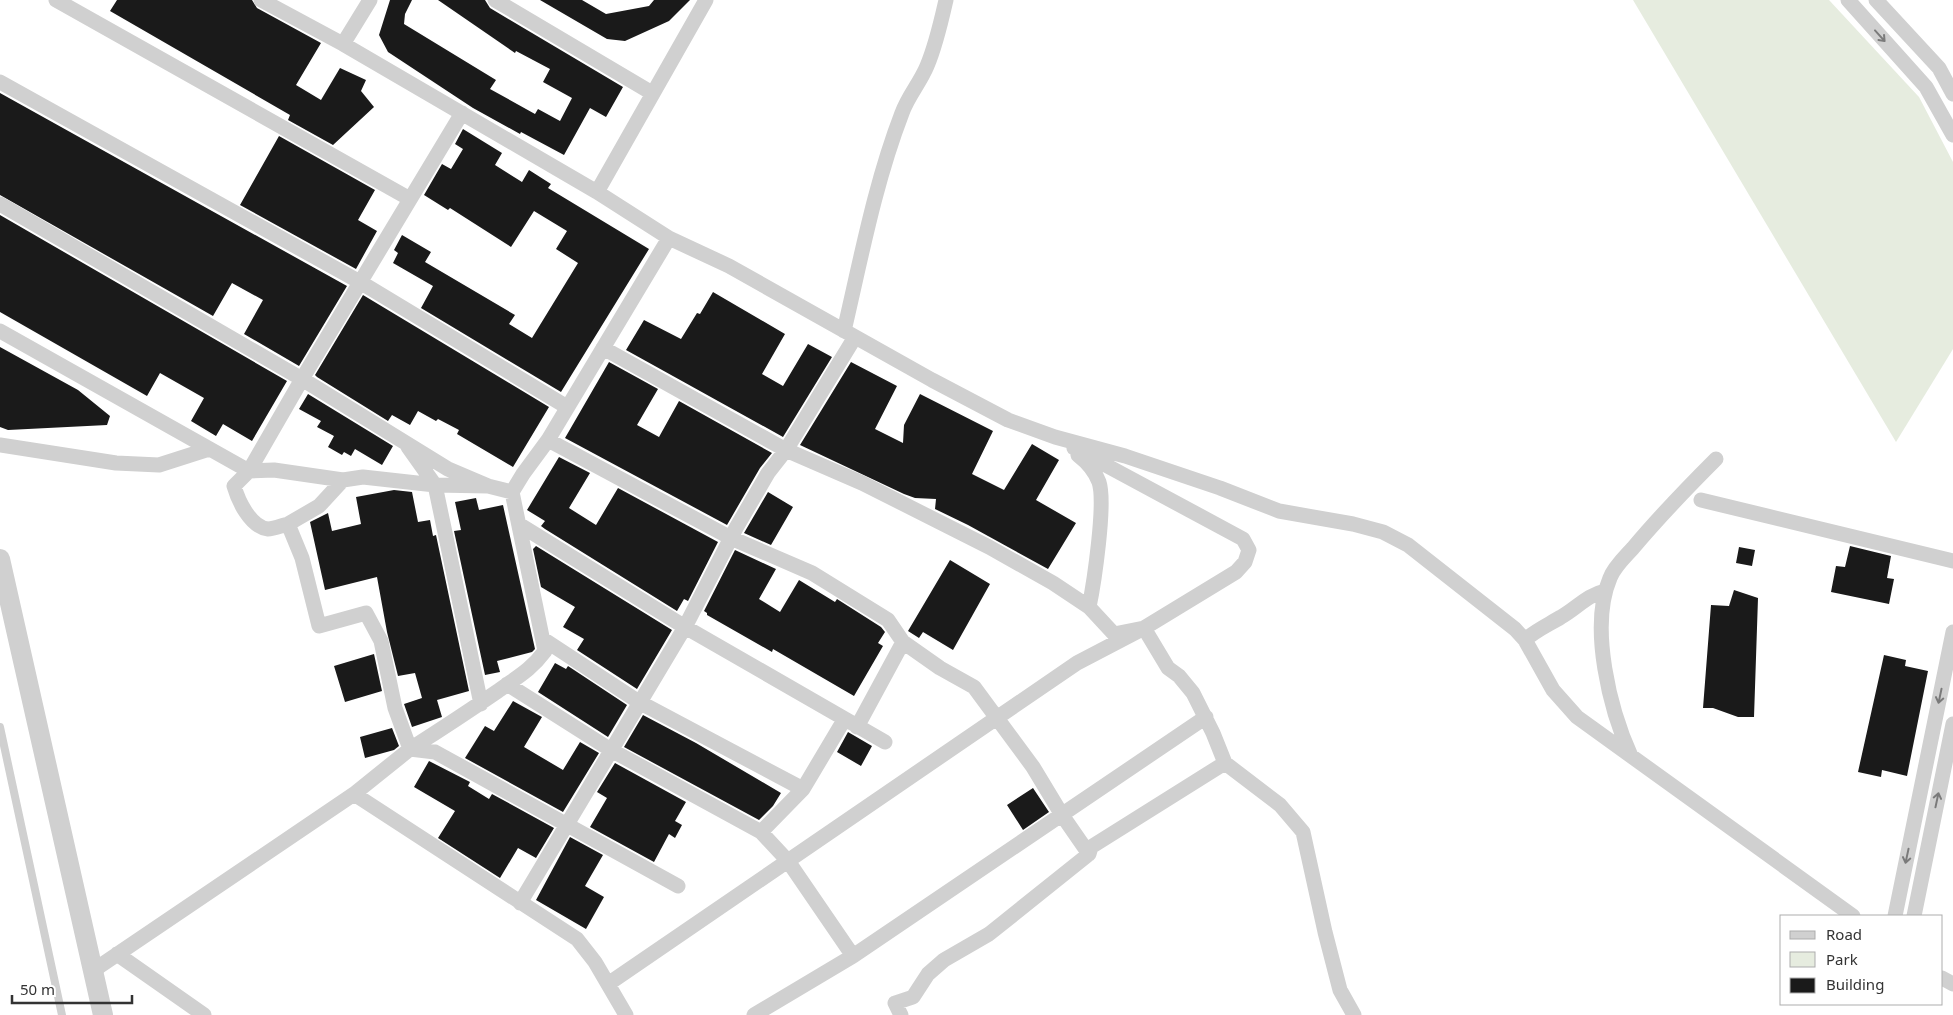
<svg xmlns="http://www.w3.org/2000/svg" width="1953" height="1015" font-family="'Noto Sans',sans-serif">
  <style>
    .green { fill: #e6ecdf }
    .building { fill: #1a1a1a }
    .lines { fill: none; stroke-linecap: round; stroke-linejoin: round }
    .service { stroke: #d0d0d0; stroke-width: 8 }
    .minor { stroke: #d0d0d0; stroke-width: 15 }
    .tertiary { stroke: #d0d0d0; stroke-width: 20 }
    .oneway { stroke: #7a7a7a }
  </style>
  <rect width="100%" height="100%" fill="#fff"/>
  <path class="green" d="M1633 0H1829L1919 97 1953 162V349L1896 442Z"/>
  <path class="building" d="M117 0H252L257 8 321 43 296 85 321 100 340 68 366 80 361 91 374 107 333 145 288 120 290 115 110 11Z
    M390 0H412L405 14 404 24 496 80 490 89 535 114 538 109 560 121 572 98 543 82 550 69 516 51 515 53 438 0H485L490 8 623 87 606 117 590 108 564 155 521 132 520 134 473 108 388 52 379 35Z
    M540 0H582L606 14 649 6 654 0H690L669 21 625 41 607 39Z
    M0 93 347 286 299 366 244 334 263 300 232 283 213 316 0 195Z
    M463 129 502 153 495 165 522 182 529 170 551 184 548 188 649 249 561 392 421 308 433 286 393 263 398 253 394 250 402 235 431 252 425 262 515 315 509 324 532 338 578 263 556 249 567 231 534 211 511 247 450 208 448 210 424 195 442 164 451 169 463 149 455 144Z
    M279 136 375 190 358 220 377 231 356 269 240 205Z
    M0 215 287 381 252 441 223 424 216 436 191 421 204 398 160 373 147 396 0 312Z
    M713 292 785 334 762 374 783 386 808 344 832 357 783 437 626 350 644 320 681 339 697 313 700 314Z
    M363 295 549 407 513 467 457 434 459 430 438 419 436 421 418 411 410 425 392 415 388 421 317 377 315 375Z
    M0 347 78 390 110 416 107 425 8 430 0 427Z
    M609 362 658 389 637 425 659 437 679 401 772 453 760 468 727 525 565 438Z
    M851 362 897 386 875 429 903 443 904 425 920 394 993 431 972 474 1004 490 1032 444 1059 460 1036 500 1076 523 1048 569 968 525 935 509 936 499 915 498 904 494 800 445Z
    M308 394 393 446 382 465 355 449 351 456 344 452 342 455 328 447 334 436 317 427 321 421 299 409Z
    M559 457 590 473 569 508 596 525 618 488 718 542 688 601 684 599 677 611 545 529 541 526 545 521 527 510Z
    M394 490 412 492 418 522 430 520 433 536 436 535 469 691 437 700 442 717 412 727 404 704 422 698 415 673 398 676 387 632 377 577 325 590 310 522 328 513 332 531 361 524 356 497Z
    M768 492 793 507 771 545 744 533Z
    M476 498 479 510 503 505 535 649 532 652 497 661 500 672 485 675 454 531 461 530 455 502Z
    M536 546 672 630 637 689 577 650 584 639 563 627 575 607 541 587 533 549Z
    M1850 546 1891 556 1887 578 1894 579 1889 604 1831 592 1836 566 1845 567Z
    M1739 547 1755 550 1752 566 1736 563Z
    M735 550 776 569 759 599 780 612 799 580 835 602 837 599 881 627 885 632 878 643 883 646 854 696 773 649 772 652 707 615V613L704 611Z
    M950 560 990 584 953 650 923 632 919 638 908 631Z
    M1734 590 1758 598 1754 717H1738L1713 708H1703L1711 605 1729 606Z
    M374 654 382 691 345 702 334 666Z
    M1884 655 1906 660 1905 666 1928 671 1907 776 1882 770 1881 777 1858 772Z
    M555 663 566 669 568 666 627 705 608 737 538 692Z
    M513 701 542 717 524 747 563 770 580 742 599 753 563 812 465 758 485 726 494 731Z
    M643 715 696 743 781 793 773 806 759 820 624 747Z
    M392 728 399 746 394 750 365 758 360 737Z
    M848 732 872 746 861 766 837 752Z
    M429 761 470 782 468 786 489 799 492 794 554 828 536 858 518 848 500 878 438 838 455 811 414 787Z
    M615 763 686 802 675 821 682 825 675 838 669 834 654 862 590 827 607 798 597 792Z
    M1033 788 1049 812 1023 830 1007 805Z
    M570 837 603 855 585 886 604 897 586 929 536 900Z"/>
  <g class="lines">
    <path class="service" d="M0 727 62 1015"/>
    <path class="minor" d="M56 0 410 199
      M261 0 343 44 597 192 669 238 729 266 932 380 1008 420 1055 437 1125 456 1220 488 1279 511 1353 524 1383 532 1408 545 1515 629 1525 640 1553 690 1577 717 1853 916
      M495 0 652 93
      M1848 0 1926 87 1953 135
      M1876 0 1939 68 1953 94
      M343 44 370 0
      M0 82 360 282 567 407
      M597 192 706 0
      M0 204 302 379 448 469 488 486 512 492 523 474 548 440 669 238
      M0 331 249 471 302 379 462 113
      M844 331C861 258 875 183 902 113 908 96 920 83 927 66 936 45 941 22 946 0
      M603 348 786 450 862 483 989 547 1053 583 1089 607 1114 634 1144 628 1168 668 1179 676 1193 693 1213 733 1225 763 1280 805 1303 832 1325 932 1340 990 1354 1015
      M548 440 731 538 812 573 888 620 903 642 940 668 974 687 1033 767 1062 815 1089 854
      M0 445 116 463 159 465 209 449
      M408 447 435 485 481 704
      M1078 455C1087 462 1095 471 1099 482 1106 503 1094 583 1089 607
      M488 486 435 485 363 477 343 480 274 470 249 471 234 486C238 500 250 527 268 529 274 529 283 525 288 524L302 558 319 626 366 613 381 641 395 708 410 749C440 730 469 711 498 691 517 677 530 671 545 651L512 492
      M1701 500 1953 561
      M288 524 319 506 343 480
      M520 525 685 627 885 742
      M543 639 639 702 803 789
      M1525 640C1536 630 1548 625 1561 617 1577 608 1587 595 1605 591
      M507 684 611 750 761 832 788 861 853 956
      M857 727 903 642
      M1631 756C1610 710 1589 627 1610 578 1614 567 1625 557 1633 548 1659 517 1687 488 1716 459
      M354 794 577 939 595 962 626 1015
      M761 832 803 789 844 720
      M520 903 685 627 736 528 768 473 786 450 855 337
      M1895 916 1953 632
      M1914 916 1953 724
      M117 954 204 1015
      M94 970 354 794 410 749 435 752 678 886
      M1942 978 1953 984
      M608 984 1077 663 1144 628 1236 572 1245 562 1249 550 1243 539 1074 448
      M754 1015 853 956 1206 717
      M901 1015 895 1003 913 997 928 974 944 960 989 934 1089 854 1091 847 1225 763"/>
    <path class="tertiary" d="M0 559 103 1015"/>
  </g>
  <defs><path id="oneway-shaft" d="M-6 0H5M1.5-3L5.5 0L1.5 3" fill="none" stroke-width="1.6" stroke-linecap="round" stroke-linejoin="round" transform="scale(1.25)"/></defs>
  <g class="oneway">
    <use href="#oneway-shaft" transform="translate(1880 36) rotate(48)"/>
    <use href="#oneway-shaft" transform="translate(1940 696) rotate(102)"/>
    <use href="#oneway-shaft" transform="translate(1937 800) rotate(-78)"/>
    <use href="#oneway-shaft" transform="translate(1907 856) rotate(102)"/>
  </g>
  <rect x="1780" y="915" width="162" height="90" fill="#ffffff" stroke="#adadad"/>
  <rect x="1790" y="931" width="25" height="8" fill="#d0d0d0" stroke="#adadad"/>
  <text x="1826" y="940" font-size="15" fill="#333333">Road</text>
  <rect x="1790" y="952" width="25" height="15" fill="#e6ecdf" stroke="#adadad"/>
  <text x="1826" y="965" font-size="15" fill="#333333">Park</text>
  <rect x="1790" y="978" width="25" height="15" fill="#1a1a1a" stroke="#adadad"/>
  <text x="1826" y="990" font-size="15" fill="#333333">Building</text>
  <path d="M12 995v8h120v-8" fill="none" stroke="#333333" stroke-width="2.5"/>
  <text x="20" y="995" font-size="15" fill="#333333" stroke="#ffffff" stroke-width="4" paint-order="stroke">50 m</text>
</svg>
